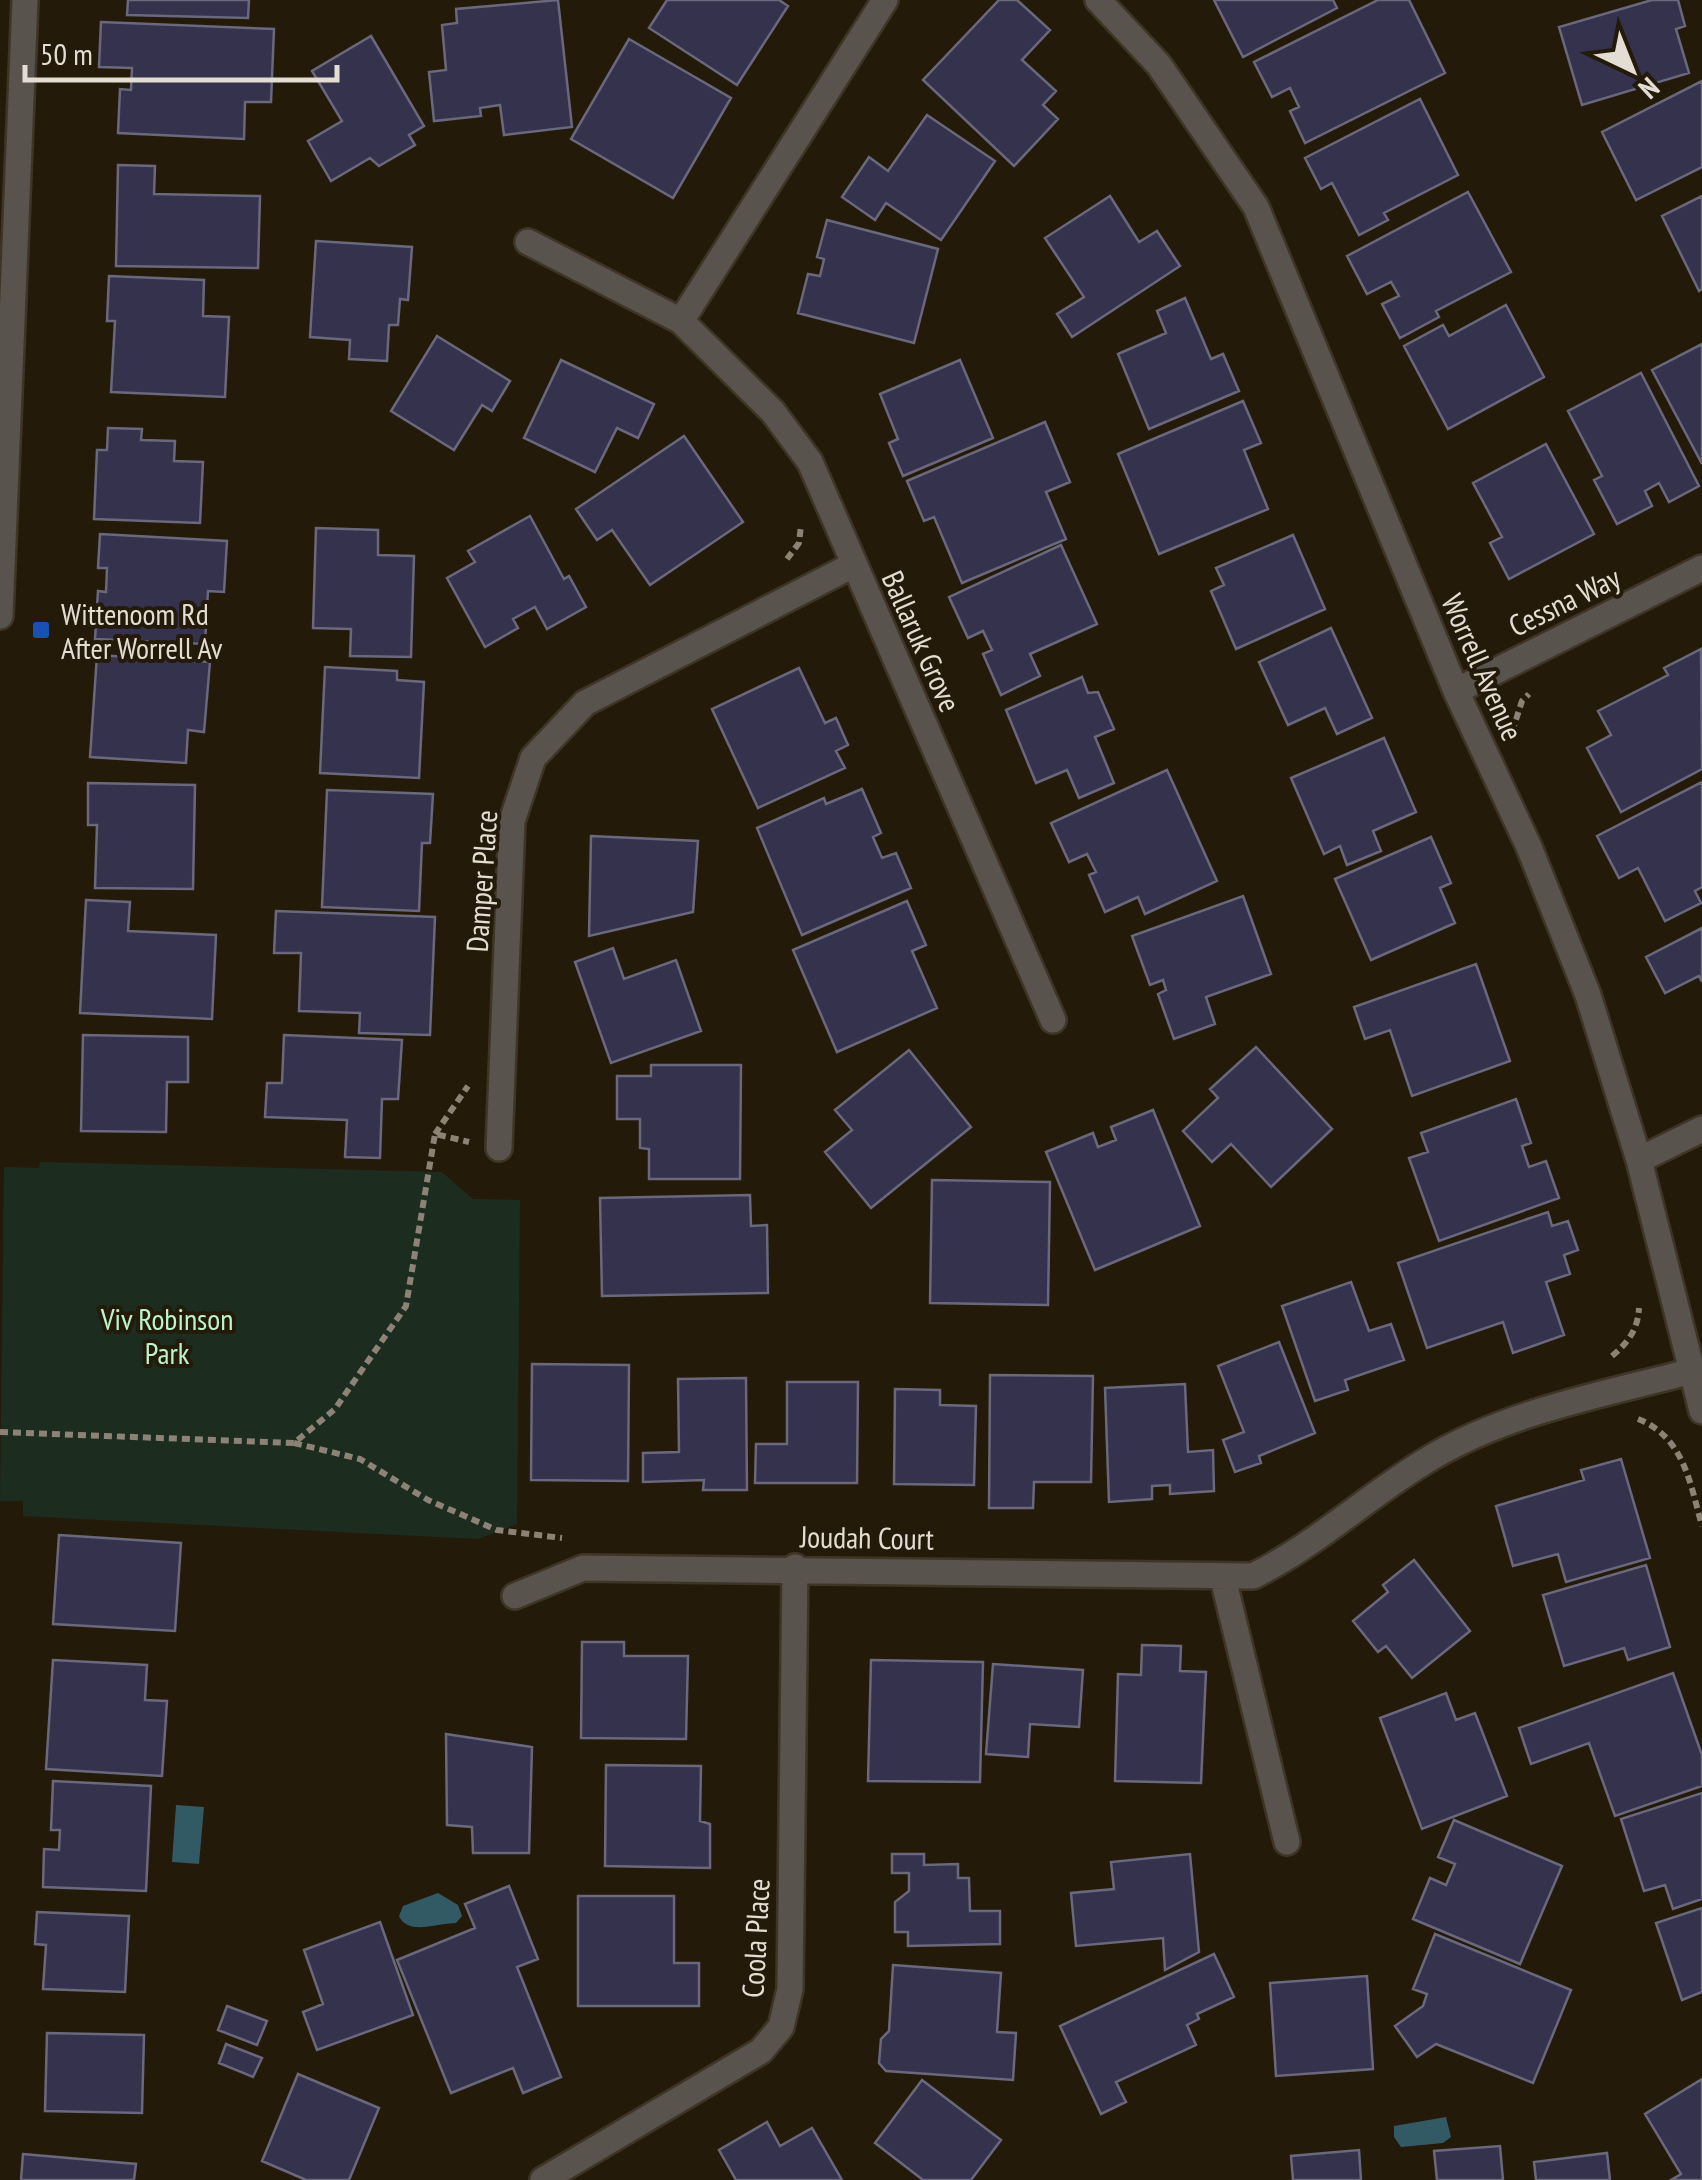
<svg xmlns="http://www.w3.org/2000/svg" width="1702" height="2180" font-family="'PT Sans Narrow',sans-serif">
<rect width="100%" height="100%" fill="#241a0a"/>
<path fill="#1c2d20" d="M40 1162 442 1172 473 1199 520 1200 517 1524 478 1539 23 1516V1501H0L4 1167 39 1168Z"/>
<path fill="#325a64" d="M176 1805 204 1807 199 1864 172 1862Z
M438 1893 458 1905 462 1916 456 1923C437 1923 408 1936 399 1916L403 1906Z
M1446 2117 1451 2137 1443 2143 1401 2147 1394 2137V2126Z"/>
<path fill="#35324d" stroke="#69687c" stroke-width="2.5" d="M128 0H249L248 18 127 15Z
M558 0 572 127 504 135 500 105 480 108 481 116 434 121 429 72 446 70 442 25 457 23 456 9Z
M667 0H779L788 6 737 85 649 28Z
M999 0H1017L1050 30 1022 60 1056 91 1043 105 1058 119 1014 166 923 80Z
M1214 0H1333L1337 8 1243 57Z
M1378 0H1409L1445 73 1305 143 1290 111 1299 107 1290 88 1272 97 1254 62Z
M1652 0H1678L1685 26 1676 29 1689 73 1582 105 1559 27Z
M101 22 274 29 271 102H245L244 139 118 133 120 89 131 90 132 68 99 67Z
M371 36 424 126 409 135 415 145 379 166 370 158 331 181 308 141 342 121 312 71Z
M629 39 731 98 673 198 571 139Z
M1702 81V167L1636 200 1602 132Z
M1420 99 1458 175 1384 213 1388 220 1359 235 1332 183 1321 189 1305 158Z
M927 115 995 161 941 240 886 203 875 220 842 197 869 157 888 171Z
M118 165 155 166 154 194 260 196 258 268 116 266Z
M1468 192 1511 272 1436 311 1439 317 1400 338 1382 304 1399 296 1391 282 1367 294 1347 256Z
M1110 196 1139 242 1157 231 1180 266 1072 337 1057 314 1084 297 1045 238Z
M1702 196V289L1699 291 1662 216Z
M827 220 938 249 914 343 798 313 808 274 820 276 824 259 817 257Z
M316 241 412 247 408 300 400 299 398 325H389L387 361 349 359 350 340 310 337Z
M109 276 204 280 203 316 229 317 225 397 111 392 115 321H107Z
M1185 298 1211 359 1223 354 1239 391 1149 429 1118 354 1166 333 1157 311Z
M1506 305 1544 377 1448 429 1404 346 1443 325 1449 336Z
M437 336 510 381 492 411 482 405 454 450 391 411Z
M1702 344V464L1652 370Z
M561 360 654 404 638 438 617 428 595 472 524 438Z
M960 360 993 438 903 476 889 443 898 439 880 394Z
M1641 373 1699 486 1669 502 1659 483 1645 491 1652 506 1617 524 1594 480 1602 476 1568 411Z
M1243 401 1261 443 1244 450 1268 509 1159 554 1118 454Z
M1045 422 1070 482 1046 492 1066 539 962 583 934 517 924 521 907 481Z
M108 428 142 429 141 440 175 441 174 461 203 462 200 523 94 519 97 450H107Z
M684 436 743 522 650 585 612 530 597 540 576 509Z
M1546 444 1594 534 1509 579 1490 543 1502 537 1473 483Z
M530 516 564 579 569 576 586 607 547 629 535 607 513 619 518 628 485 647 447 578 475 562 468 551Z
M316 528 378 530V555L414 556 411 657 350 656 351 629 313 628Z
M100 534 227 541 224 592 208 591 205 644 95 639 98 591 106 592 107 568H98Z
M1293 535 1325 609 1236 649 1211 591 1224 585 1216 568Z
M1061 545 1097 624 1030 654 1040 676 1001 695 983 654 992 650 983 631 968 638 949 597Z
M1331 628 1372 718 1337 734 1325 708 1288 725 1259 662Z
M1701 649 1702 769 1621 812 1587 748 1611 735 1598 711 1668 675 1664 668Z
M97 655 210 662 204 732 188 730 186 763 90 757Z
M325 667 397 671V680L424 682 419 778 320 773Z
M799 668 825 723 836 718 848 745 836 751 845 768 758 808 712 709Z
M1082 677 1088 693 1098 692 1114 729 1095 737 1114 783 1079 798 1067 770 1036 783 1006 710Z
M1384 738 1416 812 1373 831 1381 851 1347 865 1340 846 1324 854 1291 778Z
M1167 770 1217 881 1145 914 1138 897 1105 912 1089 875 1096 872 1087 854 1069 862 1051 823Z
M1702 782V887L1695 891 1701 903 1665 921 1638 868 1619 878 1597 836Z
M88 783 195 785 193 889 95 888 97 825H88Z
M862 789 881 833 873 837 882 858 896 853 911 888 802 935 757 828 824 798 826 804Z
M327 790 433 794 430 843H422L419 911 322 907Z
M591 836 698 841 693 912 589 936Z
M1431 837 1451 883 1440 888 1455 923 1371 960 1335 879Z
M1243 896 1271 974 1206 997 1215 1024 1174 1039 1158 994 1166 990 1163 980 1150 985 1132 936Z
M86 900 130 902 128 931 216 935 212 1019 80 1013Z
M907 901 926 945 912 951 937 1008 837 1052 793 950Z
M276 911 435 917 430 1035 359 1033 360 1013 299 1011 301 953H274Z
M1702 928V982L1699 976 1665 993 1646 957Z
M613 948 624 979 676 960 701 1031 611 1063 575 962Z
M1476 964 1510 1061 1412 1096 1390 1030 1365 1039 1354 1007Z
M83 1035 188 1037V1082H167L166 1132 81 1131Z
M284 1035 402 1040 398 1099H382L380 1158 345 1157 347 1120 265 1117 267 1083H282Z
M1256 1047 1332 1129 1271 1187 1231 1144 1212 1162 1183 1131 1218 1098 1210 1089Z
M909 1050 971 1127 871 1208 825 1152 852 1130 835 1110Z
M651 1065H741L740 1179H649V1149L640 1148V1119H617V1076H651Z
M1516 1099 1531 1143 1522 1146 1529 1167 1546 1161 1559 1198 1439 1241 1409 1158 1428 1152 1421 1133Z
M1153 1110 1200 1226 1095 1270 1046 1152 1093 1133 1098 1147 1116 1140 1111 1127Z
M932 1180 1050 1182 1048 1305 930 1303Z
M750 1195 751 1226 767 1225 768 1293 602 1296 600 1198Z
M1548 1212 1552 1226 1568 1221 1578 1250 1564 1255 1570 1274 1546 1282 1564 1335 1513 1353 1503 1322 1427 1348 1398 1263Z
M1351 1282 1369 1331 1391 1324 1404 1360 1345 1380 1348 1390 1315 1401 1282 1306Z
M1279 1342 1315 1433 1259 1456 1261 1463 1235 1472 1223 1440 1244 1432 1218 1366Z
M532 1364 629 1365 628 1481 531 1480Z
M990 1375 1093 1376 1091 1482H1034L1033 1508H989Z
M746 1378 747 1490H703L704 1480 643 1482V1453L679 1452 678 1379Z
M787 1382H858L857 1483H755L756 1444H787Z
M1185 1384 1188 1452 1213 1450 1214 1491 1170 1494V1485L1152 1486V1499L1109 1502 1105 1388Z
M895 1389 940 1390V1405L976 1406 974 1485 894 1484Z
M1621 1459 1650 1558 1566 1582 1558 1554 1513 1566 1496 1506 1584 1480 1581 1470Z
M59 1535 181 1543 175 1631 53 1624Z
M1414 1560 1470 1631 1412 1678 1386 1646 1378 1652 1353 1621 1388 1592 1383 1585Z
M1646 1565 1670 1647 1628 1660 1624 1648 1564 1666 1543 1595Z
M582 1642H624V1656H688L686 1739 581 1738Z
M1142 1645 1181 1646 1180 1671 1206 1672 1201 1783 1115 1781 1118 1674 1141 1675Z
M53 1660 147 1665 145 1700 167 1701 162 1776 46 1769Z
M871 1660 983 1662 980 1782 868 1781Z
M993 1664 1083 1670 1079 1727 1030 1724 1028 1757 986 1754Z
M1673 1673 1702 1755V1786L1615 1816 1589 1743 1531 1764 1519 1728Z
M1446 1693 1456 1720 1475 1713 1507 1796 1422 1829 1380 1718Z
M446 1734 532 1747 529 1853H473L472 1827 447 1825Z
M606 1765 701 1766 700 1821 710 1824V1868L605 1866Z
M53 1781 151 1786 146 1891 43 1887 44 1849 59 1850 60 1830H51Z
M1702 1793V1899L1673 1909 1665 1885 1644 1891 1621 1819Z
M1454 1820 1562 1866 1520 1964 1413 1919 1430 1878 1446 1885 1455 1864 1438 1857Z
M892 1854H924V1865L958 1864V1878H969L970 1911H1000V1944L908 1946V1932H895V1902L909 1891V1873H892Z
M1190 1854 1199 1952 1165 1970 1163 1938 1076 1946 1071 1893 1114 1889 1111 1862Z
M509 1886 538 1959 517 1967 561 2077 523 2093 513 2068 451 2093 397 1960 475 1928 465 1904Z
M578 1896H674V1963H699V2006H578Z
M1702 1908V1992L1682 2000 1656 1923Z
M37 1912 129 1916 125 1992 43 1989 46 1945 35 1944Z
M380 1922 413 2015 317 2050 303 2012 323 2004 304 1950Z
M1435 1934 1571 1990 1533 2083 1436 2044 1417 2057 1395 2026 1423 2006 1427 1994 1413 1989Z
M1214 1954 1234 1997 1197 2014 1199 2019 1187 2025 1196 2045 1116 2082 1126 2102 1101 2114 1060 2026Z
M893 1965 1001 1973 997 2032 1016 2033 1013 2080 886 2071 879 2063 881 2039 889 2031Z
M1367 1976 1373 2069 1276 2076 1270 1983Z
M227 2006 267 2021 257 2045 218 2030Z
M47 2033 144 2035 142 2113 45 2111Z
M226 2044 262 2058 253 2077 219 2063Z
M298 2074 379 2108 349 2180H306L262 2161Z
M1702 2079V2180H1671L1681 2174 1645 2114Z
M922 2080 1001 2140 971 2180H923L875 2143Z
M767 2122 780 2146 812 2128 842 2180H736L719 2150Z
M1500 2146 1503 2180H1437L1434 2151Z
M1359 2150 1361 2180H1293L1291 2156Z
M1607 2153 1610 2180H1536L1534 2162Z
M23 2154 136 2164 134 2180H21Z"/>
<g fill="none" stroke-linecap="round" stroke-linejoin="round">
<g stroke="#3f3526" stroke-width="30">
<path id="minor" d="M1098 0 1159 65 1256 207 1456 691 1529 847 1588 995 1639 1160 1702 1411
M528 242 681 321 773 412 810 462 1053 1020
M681 321 885 0
M1456 691 1702 568
M499 1148 512 821 533 758 585 703 853 565
M1639 1160 1702 1129
M1223 1578 1287 1842
M515 1596 583 1568 1253 1576C1316 1545 1365 1498 1424 1462 1504 1412 1602 1395 1692 1371
M543 2180 761 2051 781 2027 790 1989 795 1567"/>
</g>
<g stroke="#3f3526" stroke-width="30">
<path id="tertiary" d="M0 616 25 0"/>
</g>
<path stroke="#8c8376" stroke-width="6" stroke-dasharray="8 5" stroke-linecap="butt" d="M787 559 799 543 801 525
M1512 732 1522 701 1529 694
M435 1134 468 1086
M1612 1356C1628 1343 1638 1329 1639 1308
M1638 1419C1684 1437 1690 1483 1702 1526
M0 1432 294 1443 335 1409 406 1306 435 1134 469 1142
M294 1443 360 1459 428 1500 497 1530 562 1538"/>
<use href="#minor" stroke="#58534c" stroke-width="25"/>
<use href="#tertiary" stroke="#58534c" stroke-width="25"/>
</g>
<rect fill="#1a4fb4" stroke="#241a0a" stroke-width="4" x="31" y="620" width="20" height="20" rx="5"/>
<g text-anchor="middle" dominant-baseline="central" stroke-width="8" stroke-linejoin="round" paint-order="stroke">
<g font-size="30" fill="#e4ddd3" stroke="#241a0a">
<text transform="translate(1564 601) rotate(-26)">Cessna Way</text>
<text transform="translate(922 641) rotate(66)">Ballaruk Grove</text>
<text transform="translate(1483 667) rotate(66)">Worrell Avenue</text>
<text transform="translate(481 881) rotate(-86)">Damper Place</text>
<text transform="translate(867 1537) rotate(1)">Joudah Court</text>
<text transform="translate(755 1938) rotate(-87)">Coola Place</text>
</g>
<g font-size="30" fill="#e4ddd3" stroke="#241a0a" text-anchor="start">
<text x="61" y="613">Wittenoom Rd<tspan x="61" dy="34">After Worrell Av</tspan></text>
</g>
<g font-size="30" fill="#bdf3ca" stroke="#241a0a">
<text x="167" y="1318">Viv Robinson<tspan x="167" dy="34">Park</tspan></text>
</g>
</g>
<g transform="translate(1632 70) rotate(137)" stroke="#241a0a" stroke-width="8" paint-order="stroke">
<path d="M0-8L18 38L0 25L-18 38Z" fill="#e4ddd3"/>
<text y="-15" font-size="28" font-weight="bold" text-anchor="middle" fill="#e4ddd3">N</text>
</g>
<path d="M25 65v15h312v-15" fill="none" stroke="#e4ddd3" stroke-width="5"/>
<text x="40" y="65" font-size="30" fill="#e4ddd3" stroke="#241a0a" stroke-width="8" paint-order="stroke">50 m</text>
</svg>
